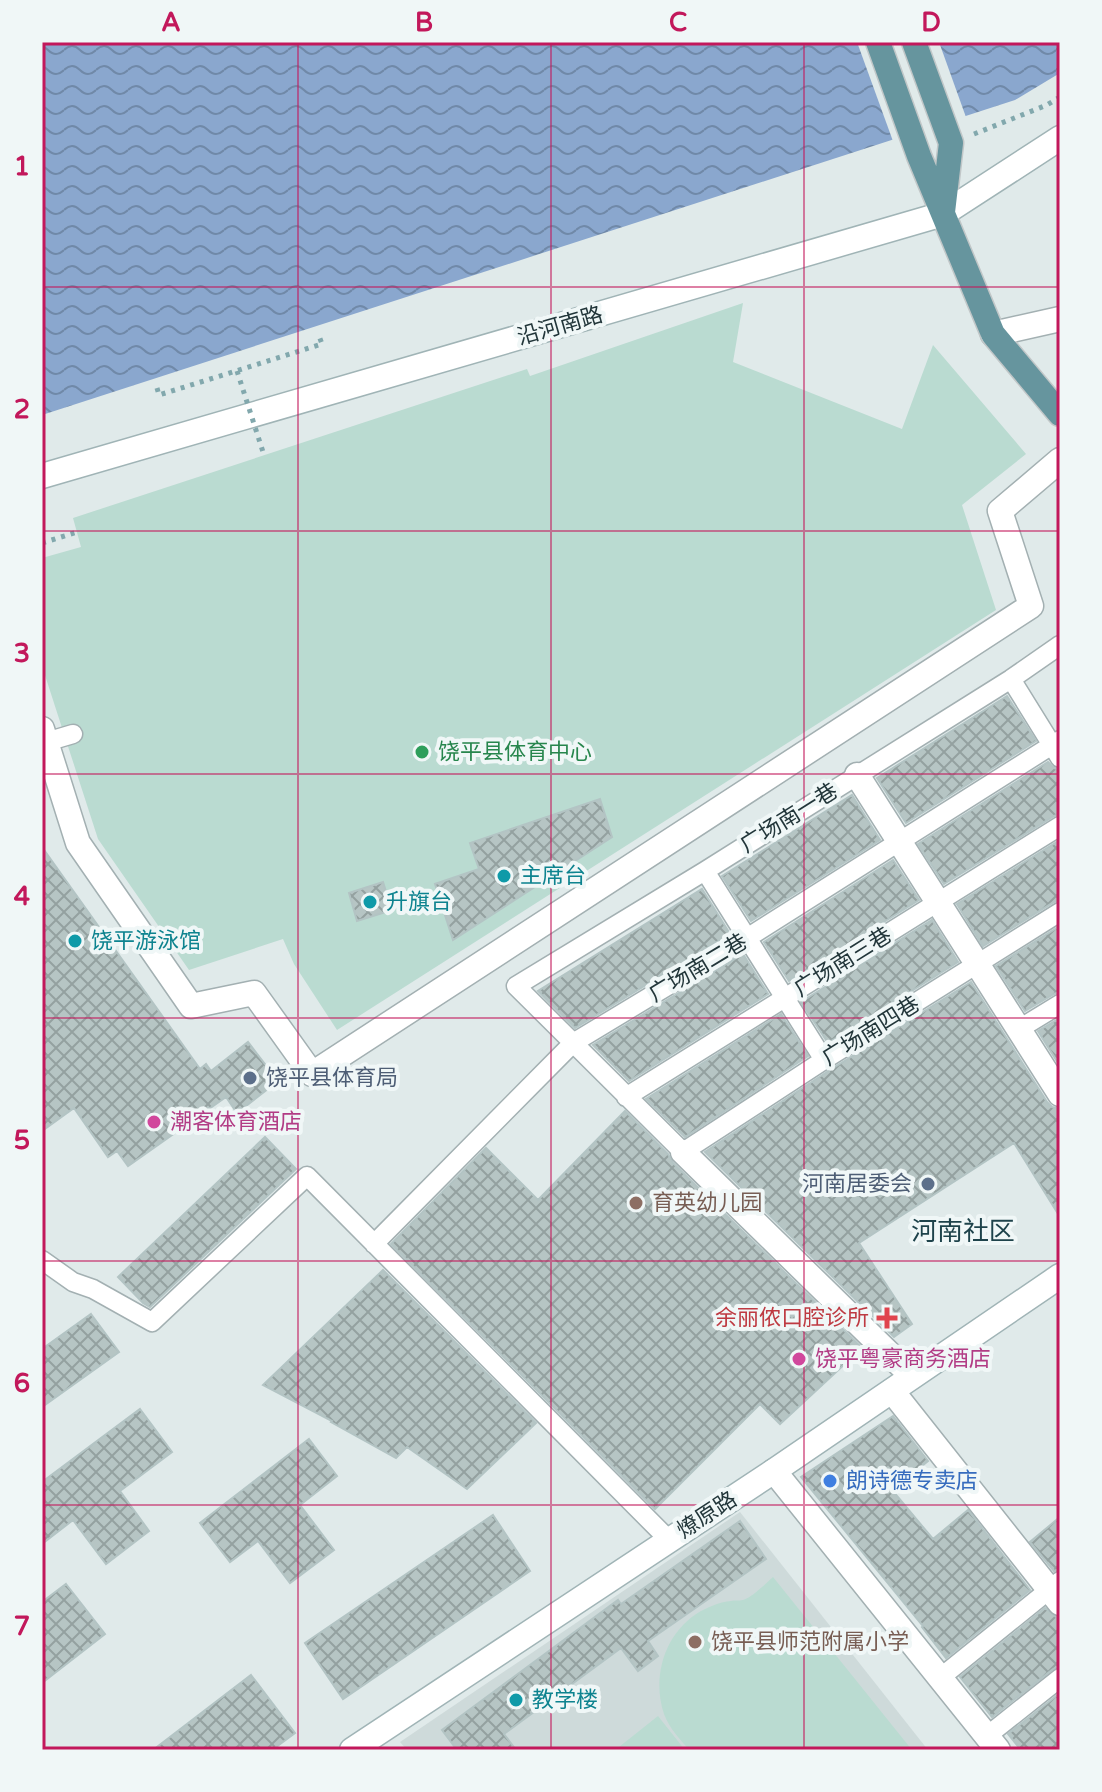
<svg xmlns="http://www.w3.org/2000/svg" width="1102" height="1792" font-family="'Varela Round','Noto Sans SC',sans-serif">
<defs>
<pattern id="water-waves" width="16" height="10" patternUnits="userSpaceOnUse" patternTransform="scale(2)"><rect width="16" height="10" fill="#8aa7ce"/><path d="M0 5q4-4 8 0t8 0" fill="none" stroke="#7089a8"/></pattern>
<pattern id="building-cross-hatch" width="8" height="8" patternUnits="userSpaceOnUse" patternTransform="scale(2)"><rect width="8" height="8" fill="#b6c5c4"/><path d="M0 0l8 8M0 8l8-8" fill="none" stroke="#94a1a0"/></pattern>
</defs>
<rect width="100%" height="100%" fill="#e0eaea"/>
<path fill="#cedada" d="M740 1512 928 1750H407L400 1742Z"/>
<path fill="#badbd1" d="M743 303 733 362 902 429 933 345 1026 454 962 505 996 610 337 1030 294 964 283 939 189 970 98 839 42 666V558L81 547 73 518 527 369 530 376Z
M773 1577 912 1750H689C680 1739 669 1728 664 1714 651 1675 666 1631 701 1611 711 1606 720 1602 731 1601 735 1600 739 1601 743 1600 753 1597 765 1584 773 1577Z
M658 1716 685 1750H616L619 1747Z"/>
<path fill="url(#water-waves)" d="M42 42H1060V73L1015 100 42 415Z"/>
<path fill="#e0eaea" d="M857 42H939L967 120 894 144Z"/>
<path fill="url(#building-cross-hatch)" stroke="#b3c4c4" stroke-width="2" d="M1007 696 1036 741 906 823 877 778Z
M1048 762 1054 768 1060 770V814L1054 816 944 884 918 844Z
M852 795 880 840 751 921 722 876Z
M600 799 612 837 453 940 435 884 479 869 470 843Z
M1060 840V900L1054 902 983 946 957 904Z
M42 847 200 1069 206 1064 211 1071 248 1042 278 1081 237 1113 226 1097 128 1166 117 1151 108 1157 74 1108 42 1131Z
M893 860 919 900 789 981 764 942Z
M383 882 392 910 357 921 349 893Z
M702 889 730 934 575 1028 538 991Z
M932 920 958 962 828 1043 801 1002Z
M1060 926V992L1054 994 1025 1011 996 966Z
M743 954 768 994 629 1081 593 1045Z
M971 982 1047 1102 1052 1107 1060 1109V1217L1014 1143 859 1243 912 1324 894 1337 705 1152 830 1070Z
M781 1014 808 1056 685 1137 646 1099Z
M1060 1018V1066L1038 1031Z
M625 1111 668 1154 673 1163 862 1348 780 1424 760 1404 655 1509 391 1244 486 1148 538 1200Z
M265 1137 296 1169 150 1307 143 1303 118 1277Z
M383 1270 536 1423 467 1489 407 1447 396 1458 331 1422 332 1421 263 1385Z
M91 1314 119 1352 42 1407V1349Z
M140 1409 172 1452 120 1491 149 1531 106 1564 73 1520 42 1544V1482Z
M893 1416 928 1461 892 1490 933 1539 968 1510 1030 1590 946 1658 922 1627 923 1626 801 1477Z
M309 1439 337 1476 300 1505 334 1550 290 1583 258 1541 230 1562 200 1523Z
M493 1515 530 1571 343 1699 305 1643Z
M1060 1517V1569L1054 1571 1030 1542Z
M740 1521 766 1559 648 1641 658 1656 638 1671 621 1648 504 1734 516 1750H457L442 1730 618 1600 621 1604Z
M66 1584 105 1634 42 1683V1602Z
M1045 1608 1060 1620V1666L1053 1669 992 1717 960 1677Z
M251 1675 295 1733 272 1750H153Z
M1060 1693V1750H1021L1008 1734Z"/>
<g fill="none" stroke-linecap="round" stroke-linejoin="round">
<g stroke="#a3b0b2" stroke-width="21">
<path id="service" d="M1060 645 1011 679 705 871 516 986 683 1152 824 1060 1060 912
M1011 679 1060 758
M46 742 73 734
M705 871 824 1060
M1019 1029 1060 1004
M626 1097 1060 826
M374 1244 573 1043 747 938 1060 740
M42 1260 73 1282 93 1289 152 1322 307 1176 669 1540
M940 1678 1060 1581
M987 1736 1060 1678"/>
</g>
<g stroke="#a3b0b2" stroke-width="27">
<path id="minor" d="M993 334 1060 319
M42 729 78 843 191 1006 254 993 312 1074 1031 606 1000 511 1060 460
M857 775 1060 1094
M683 1152 912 1376
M892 1391 1060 1603"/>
</g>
<g stroke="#a3b0b2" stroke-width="27">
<path id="tertiary" d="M774 1471 998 1750"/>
</g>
<g stroke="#a0b4b6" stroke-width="27">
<path id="secondary" d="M42 476 943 214 1060 138
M352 1750 774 1471 1060 1276"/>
</g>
<g stroke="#c1c7c8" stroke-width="27">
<path id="primary" d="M878 42 919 156 993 334 1060 414
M914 42 951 143 943 212"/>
</g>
<path stroke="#82a8ad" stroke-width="5" stroke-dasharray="4 6" stroke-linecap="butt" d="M974 134 1047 105 1060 97
M157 388 159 395 322 344 319 336
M42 543 77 532"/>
<use href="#service" stroke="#fff" stroke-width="18"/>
<use href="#minor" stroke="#fff" stroke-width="24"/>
<use href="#tertiary" stroke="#fff" stroke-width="24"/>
<use href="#secondary" stroke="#fff" stroke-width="24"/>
<use href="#primary" stroke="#66959e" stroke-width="24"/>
<path stroke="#82a8ad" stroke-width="5" stroke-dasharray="4 6" stroke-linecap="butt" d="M237 371 264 455"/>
</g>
<path fill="none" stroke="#c2185b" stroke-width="2" stroke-opacity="0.55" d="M298 42V1750M551 42V1750M804 42V1750M42 287H1060M42 531H1060M42 774H1060M42 1018H1060M42 1261H1060M42 1505H1060"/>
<circle fill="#2e9e5b" stroke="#f0f7f7" stroke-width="3" cx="422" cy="752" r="8"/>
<g fill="#0f9aa8" stroke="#f0f7f7" stroke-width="3">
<circle cx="504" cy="876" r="8"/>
<circle cx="370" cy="902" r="8"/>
<circle cx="75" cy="941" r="8"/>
<circle cx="516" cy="1700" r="8"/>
</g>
<g fill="#5c6f8a" stroke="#f0f7f7" stroke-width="3">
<circle cx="250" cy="1078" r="8"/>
<circle cx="928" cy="1184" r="8"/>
</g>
<g fill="#d1479c" stroke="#f0f7f7" stroke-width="3">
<circle cx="154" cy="1122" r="8"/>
<circle cx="799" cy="1359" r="8"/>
</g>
<g fill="#8d6e63" stroke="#f0f7f7" stroke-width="3">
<circle cx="636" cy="1203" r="8"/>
<circle cx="695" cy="1642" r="8"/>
</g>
<path fill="#e0444e" stroke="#f0f7f7" stroke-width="3" d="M883 1306h8v8h8v8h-8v8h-8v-8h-8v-8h8z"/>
<circle fill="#3f7fe0" stroke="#f0f7f7" stroke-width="3" cx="830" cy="1481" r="8"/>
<g text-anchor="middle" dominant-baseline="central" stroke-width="8" stroke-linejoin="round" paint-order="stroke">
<g font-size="22" fill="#22363a" stroke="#f0f7f7">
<text transform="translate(560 326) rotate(-16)">沿河南路</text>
<text transform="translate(789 818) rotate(-32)">广场南一巷</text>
<text transform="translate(843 962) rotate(-32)">广场南三巷</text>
<text transform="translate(698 968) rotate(-31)">广场南二巷</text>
<text transform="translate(871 1031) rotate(-32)">广场南四巷</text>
<text transform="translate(707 1515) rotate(-33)">燎原路</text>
</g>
<g font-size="22" fill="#27864d" stroke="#f0f7f7" text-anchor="start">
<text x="438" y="752">饶平县体育中心</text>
</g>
<g font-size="22" fill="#0d838f" stroke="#f0f7f7" text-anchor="start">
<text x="520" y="876">主席台</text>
<text x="386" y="902">升旗台</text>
<text x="91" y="941">饶平游泳馆</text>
<text x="532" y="1700">教学楼</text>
</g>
<g font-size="22" fill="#4e5e75" stroke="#f0f7f7" text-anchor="start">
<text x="266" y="1078">饶平县体育局</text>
<text x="912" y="1184" text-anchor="end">河南居委会</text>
</g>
<g font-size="22" fill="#b23c85" stroke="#f0f7f7" text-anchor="start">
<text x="170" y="1122">潮客体育酒店</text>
<text x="815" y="1359">饶平粤豪商务酒店</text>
</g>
<g font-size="22" fill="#785e54" stroke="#f0f7f7" text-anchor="start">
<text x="652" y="1203">育英幼儿园</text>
<text x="711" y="1642">饶平县师范附属小学</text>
</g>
<g font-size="22" fill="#be3a42" stroke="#f0f7f7" text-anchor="end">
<text x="869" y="1318">余丽侬口腔诊所</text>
</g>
<g font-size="22" fill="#366cbe" stroke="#f0f7f7" text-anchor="start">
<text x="846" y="1481">朗诗德专卖店</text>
</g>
<g font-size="26" fill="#1e434b" stroke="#f0f7f7">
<text x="963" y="1231">河南社区</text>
</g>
</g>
<rect width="1102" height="1792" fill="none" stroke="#f0f7f7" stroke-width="88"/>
<rect x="44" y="44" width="1014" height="1704" fill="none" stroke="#c2185b" stroke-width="3"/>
<g font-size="26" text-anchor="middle" font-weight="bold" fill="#c2185b">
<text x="171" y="31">A</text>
<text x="424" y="31">B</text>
<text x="678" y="31">C</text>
<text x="931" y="31">D</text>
<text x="22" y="175">1</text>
<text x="22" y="418">2</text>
<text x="22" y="662">3</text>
<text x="22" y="905">4</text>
<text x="22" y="1149">5</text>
<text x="22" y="1392">6</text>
<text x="22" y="1635">7</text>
</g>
</svg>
